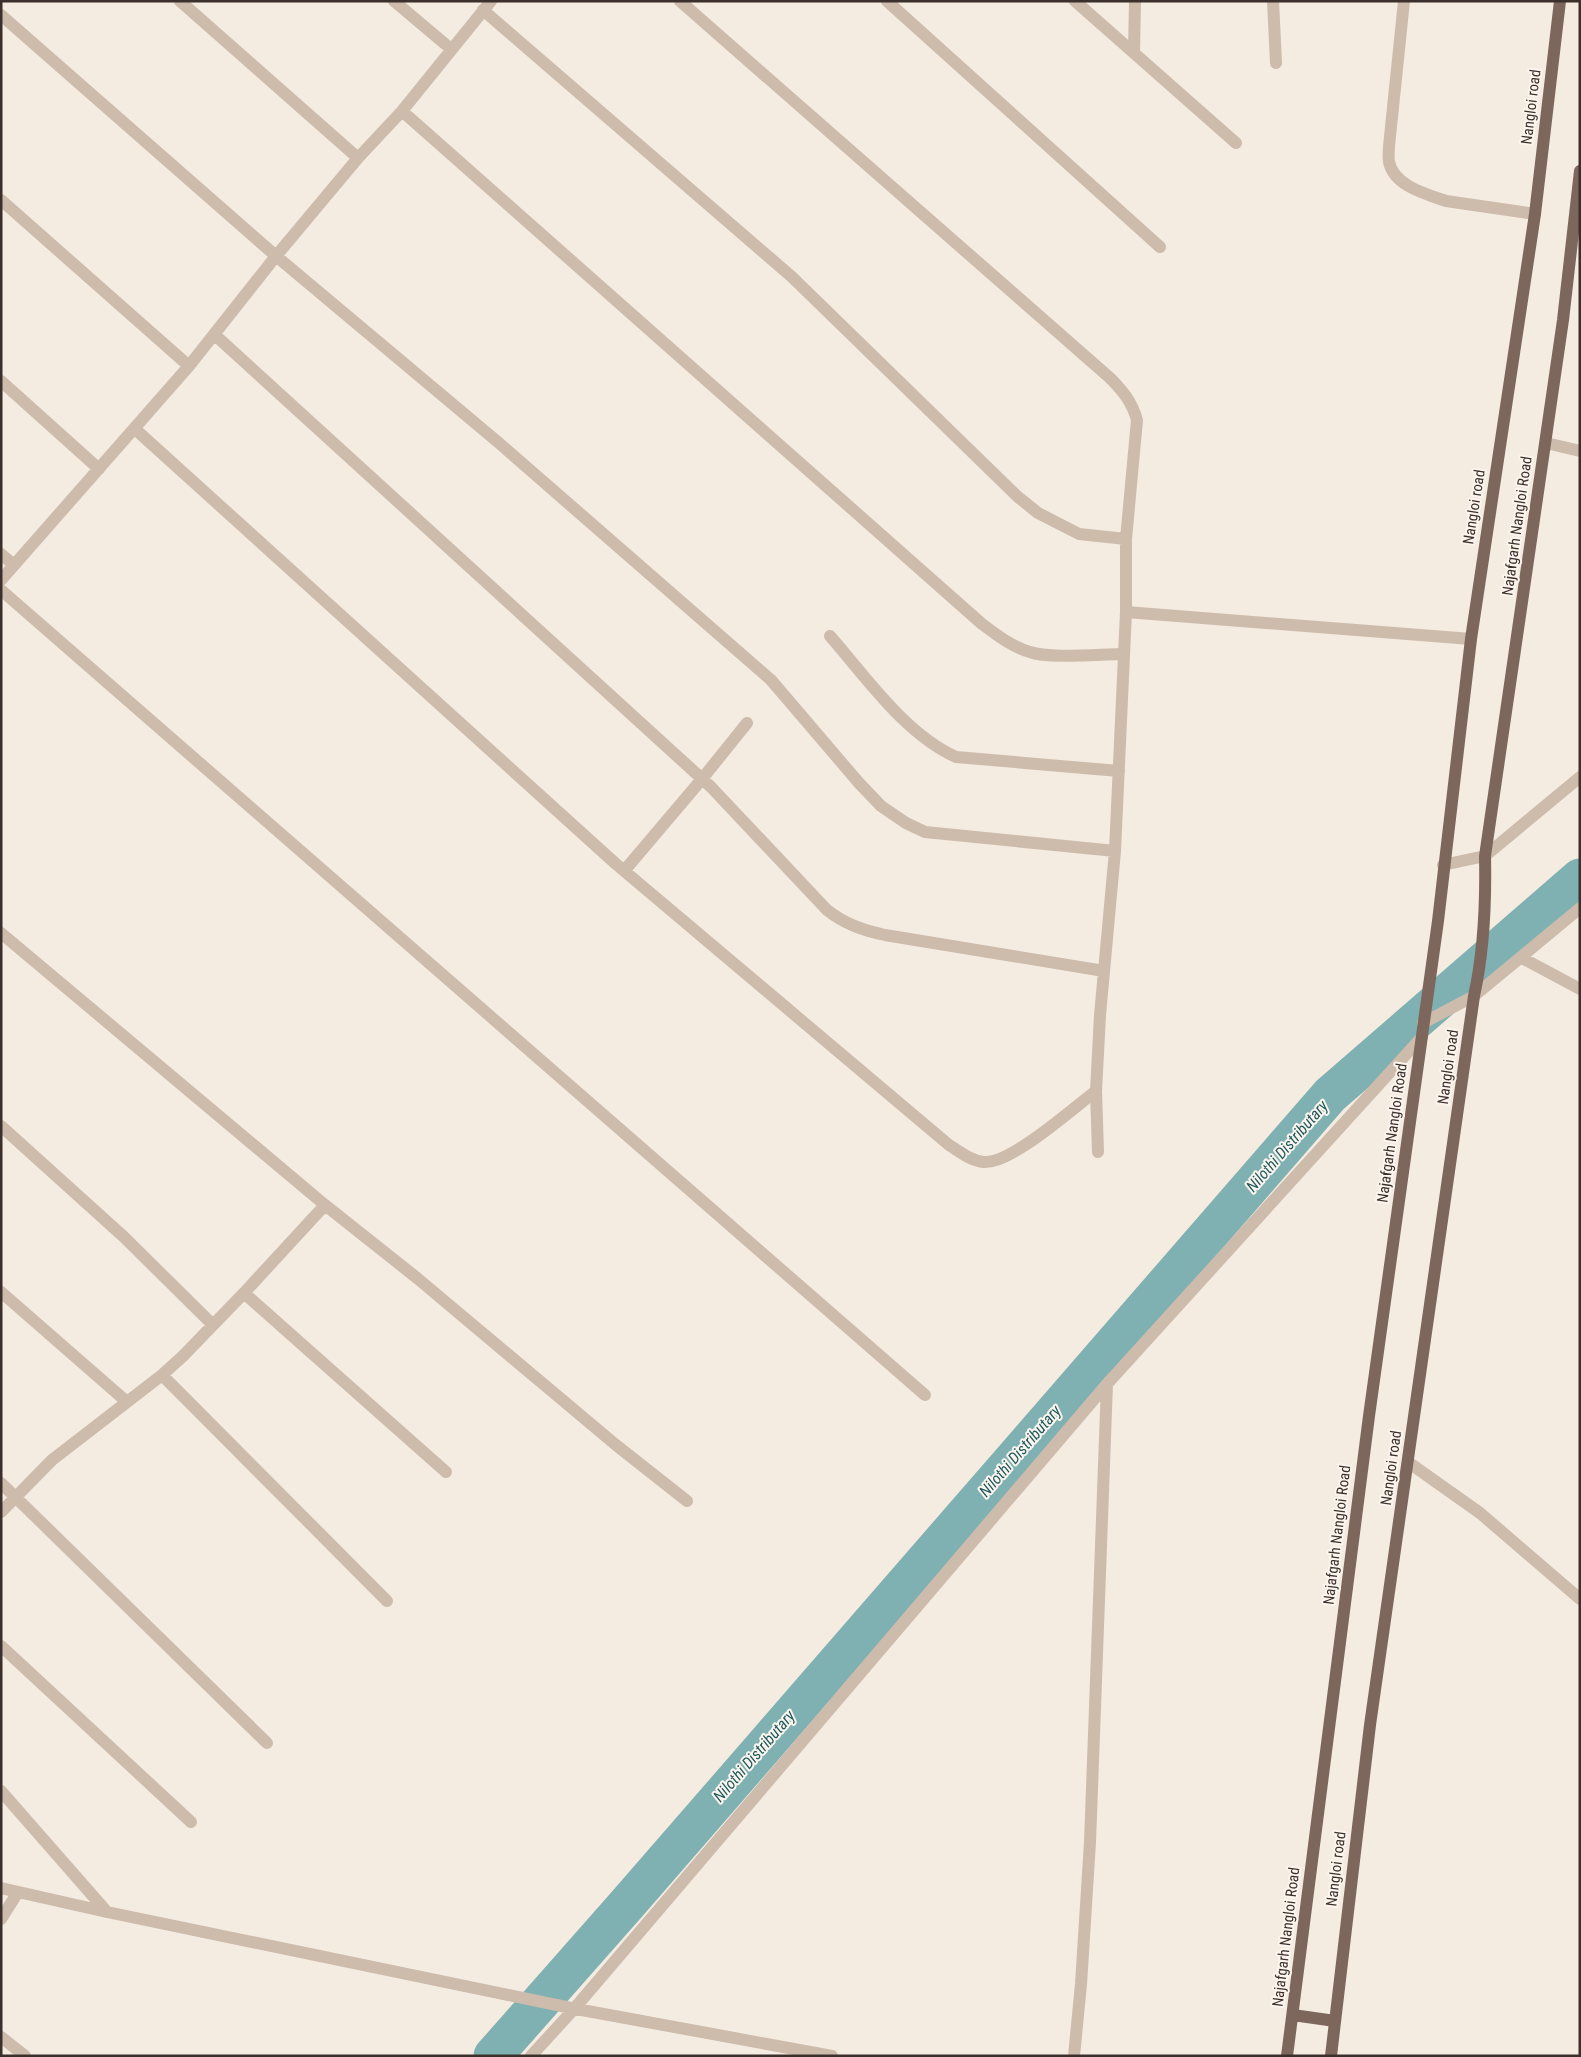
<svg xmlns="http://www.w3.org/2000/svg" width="1581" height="2057" font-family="'Roboto Condensed',sans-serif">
<rect width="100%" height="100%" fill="#f4ebe1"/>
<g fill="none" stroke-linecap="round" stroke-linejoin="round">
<path stroke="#7fb0b2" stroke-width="39" d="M493 2056 628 1903 1330 1095 1580 878"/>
<path stroke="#cdbbac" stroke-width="12" d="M180 1 358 158
M394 1 451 49
M680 1 1110 378C1123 391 1132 402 1137 420L1126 539V612L1115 851 1100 1015 1096 1091 1098 1152
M887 1 1160 247
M1075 1 1236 143
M1273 1 1276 63
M1404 1 1389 146C1389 151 1388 157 1389 162 1394 186 1426 194 1446 201L1535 214
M483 10 792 277 1018 497 1038 513 1079 534 1126 539
M1 15 276 256 499 443 771 680 859 783 881 806 906 823 925 832 1115 851
M1134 53 1135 1
M402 111 982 624C997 635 1012 647 1030 652 1049 659 1101 654 1124 654
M1 200 189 366
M215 335 711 787 827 910C845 924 862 930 885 935L1104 971
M1 381 99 469
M135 429 616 864 949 1145C960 1152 971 1161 984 1162 1011 1164 1072 1109 1096 1091
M1546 443 1580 451
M1 554 14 565
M1 580 189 366 276 256 358 158 402 111 491 1
M1 590 925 1395
M1126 612 1471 639
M830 636C866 677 905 734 956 757L1119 771
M1443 865 1485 856 1580 777
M624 871 702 779 747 723
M1 933 325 1205 417 1278 616 1445 687 1501
M1522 958 1580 989
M1423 1023 1474 996 1580 908
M1 1126 124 1237 213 1325
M1 1292 127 1402
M244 1293 446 1472
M162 1375 387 1601
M1408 1462 1480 1513 1580 1599
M1 1483 267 1743
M1 1512 52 1460 162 1375 183 1356 244 1293 325 1205
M1 1646 191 1822
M1 1791 107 1912
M1 1888 107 1912 571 2008 832 2056
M1 1919 18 1892
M1 2037 25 2056
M531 2056 574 2009 1107 1384 1422 1037
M1074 2056 1081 1984 1090 1842 1107 1384"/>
<path stroke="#7d675c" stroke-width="12" d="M1293 2015 1335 2021
M1287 2056 1369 1416 1438 921 1471 639 1535 214 1560 1
M1331 2056 1370 1725 1474 996C1484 951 1486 902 1485 856L1563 320 1580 171"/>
</g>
<g text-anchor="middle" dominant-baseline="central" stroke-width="4" stroke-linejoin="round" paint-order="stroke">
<g font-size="15" fill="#3b302b" stroke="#fbf5ee">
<text transform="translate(1531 107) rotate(-83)">Nangloi road</text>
<text transform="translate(1474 507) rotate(-81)">Nangloi road</text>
<text transform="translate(1517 526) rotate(-82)">Najafgarh Nangloi Road</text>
<text transform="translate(1448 1067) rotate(-82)">Nangloi road</text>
<text transform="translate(1392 1133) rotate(-82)">Najafgarh Nangloi Road</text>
<text transform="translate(1391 1468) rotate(-82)">Nangloi road</text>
<text transform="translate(1337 1535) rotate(-83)">Najafgarh Nangloi Road</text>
<text transform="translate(1336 1869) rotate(-83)">Nangloi road</text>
<text transform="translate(1286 1937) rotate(-83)">Najafgarh Nangloi Road</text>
</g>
<g font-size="16" font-style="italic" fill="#1f5a5e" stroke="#fbf5ee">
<text transform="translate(1287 1146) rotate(-49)">Nilothi Distributary</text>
<text transform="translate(1020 1451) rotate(-49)">Nilothi Distributary</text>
<text transform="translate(754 1756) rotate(-49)">Nilothi Distributary</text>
</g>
</g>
<rect width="1581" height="2057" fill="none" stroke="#3b302b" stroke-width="5"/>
</svg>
